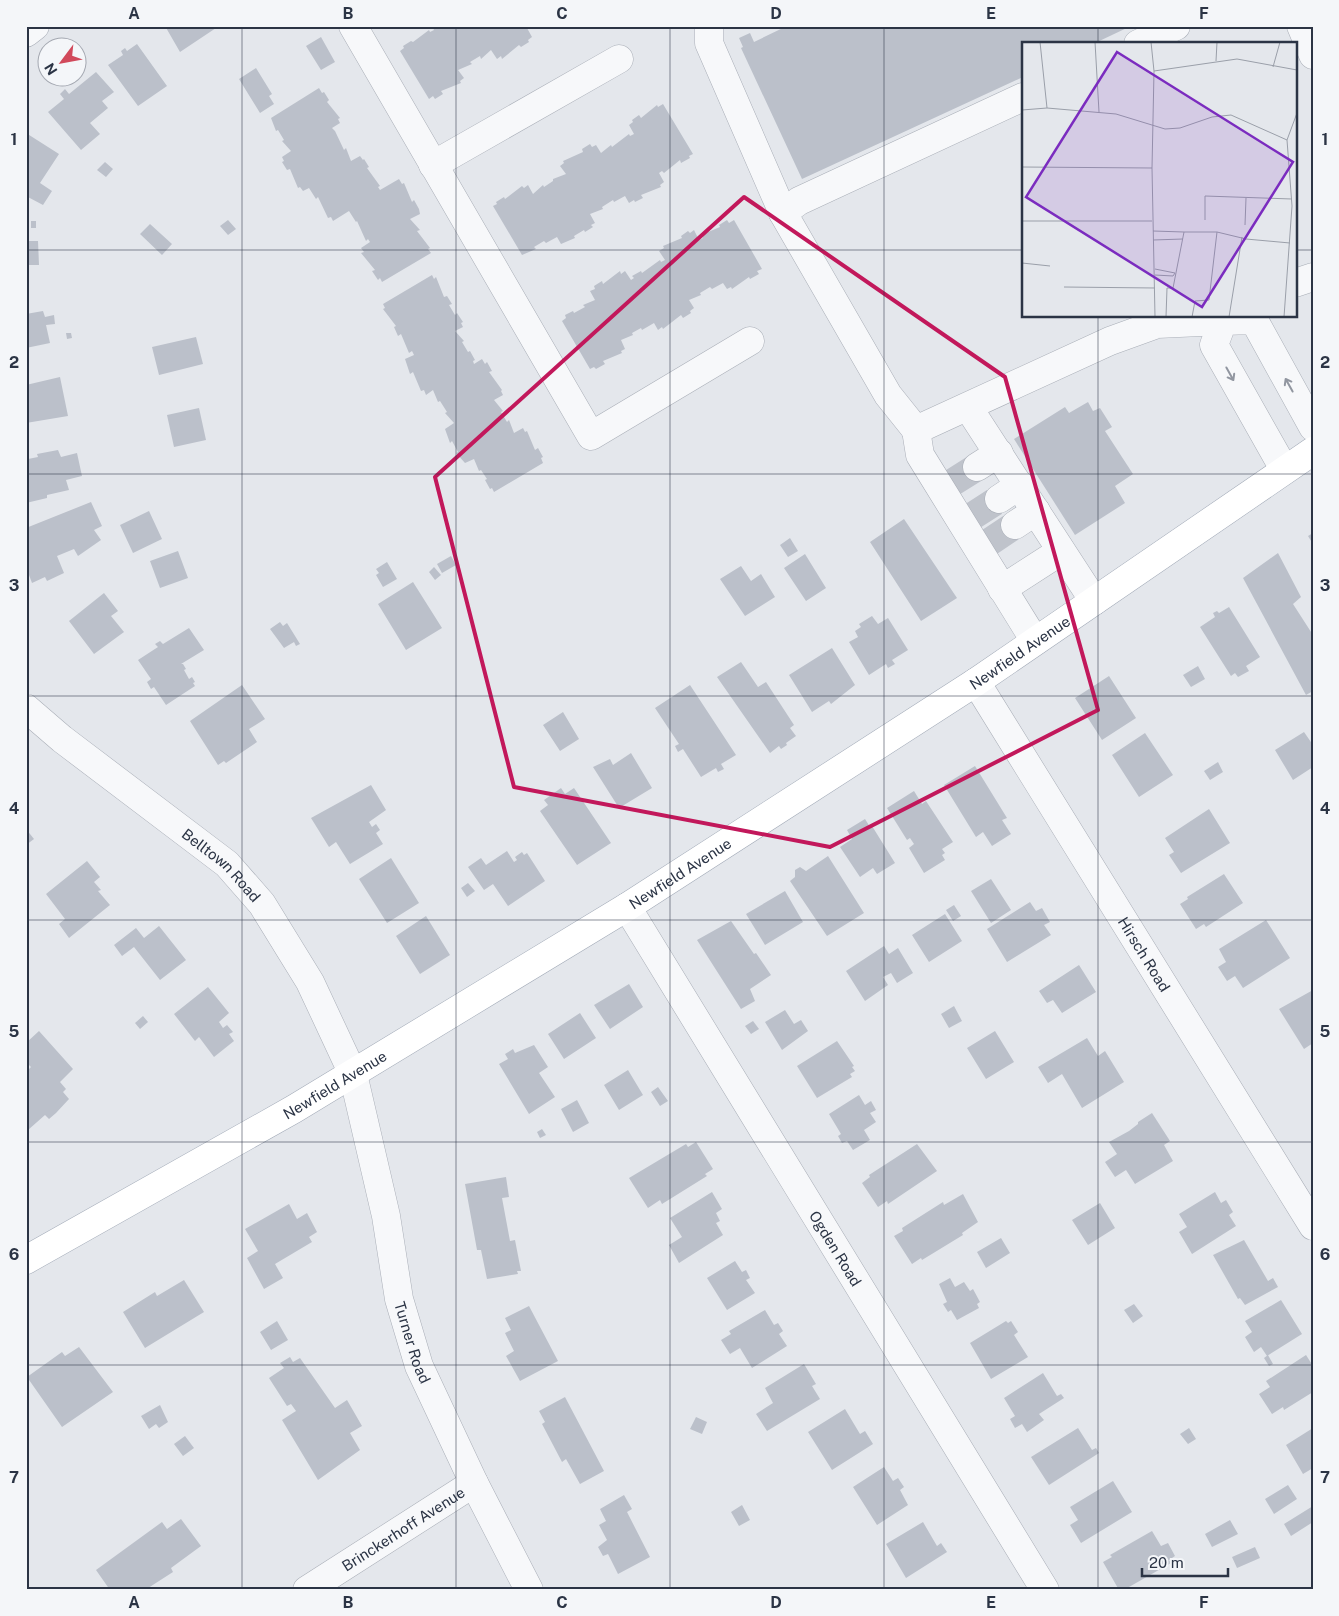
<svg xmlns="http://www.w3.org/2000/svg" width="1339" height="1616" font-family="'Public Sans',sans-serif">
<rect width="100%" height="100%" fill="#e4e7ec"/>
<path fill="#bbc0ca" d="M165 26H219L180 52Z
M432 26H532L527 28 532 37 528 40 529 42 521 47 519 45 502 59 501 56 497 59 491 50 481 59 480 56 470 62 472 64 458 70 464 78 460 81 461 83 441 91 443 94 435 99 433 96 429 99 400 51 404 48 403 46 411 41 413 42 429 30 430 32 434 30Z
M787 26H1131L1093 44H1023V77L802 179 741 48 743 47 739 38 750 33 754 42Z
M321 37 335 62 321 70 306 46Z
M137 44 167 86 138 106 108 65 123 55 121 51 125 48 127 51Z
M256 68 272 94 269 96 274 104 260 113 239 79Z
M96 72 114 92 102 101 108 108 90 123 100 134 81 150 48 112 64 99 60 94 65 89 69 94Z
M319 88 322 93 324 92 329 100 327 102 340 118 338 119 340 123 332 128 335 131 344 150 346 148 351 161 360 156 363 160 364 159 369 167 367 168 380 186 378 187 380 190 399 179 402 184 404 183 412 202 414 200 419 209 420 214 410 219 420 230 417 231 430 248 428 249 431 253 382 282 380 278 378 280 372 271 375 270 361 253 364 252 361 248 370 242 368 239 366 241 357 221 356 222 349 211 333 221 331 217 328 218 318 197 316 199 309 188 303 191 300 187 298 188 290 169 287 170 282 162 284 161 282 157 291 151 282 141 284 140 278 130 276 131 271 118Z
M663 104 693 154 689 156 690 158 681 163 680 160 664 173 662 171 659 173 664 182 660 185 661 187 641 195 643 198 635 202 634 200 629 203 625 196 614 202 613 200 602 207 603 209 590 214 595 223 591 225 593 227 585 232 584 230 574 236 575 238 561 244 557 237 546 243 544 241 534 247 536 249 522 255 493 206 497 204 496 202 504 197 505 199 522 186 524 188 528 185 533 194 543 185 544 187 553 181V179L566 174 560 166 564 163 563 161 583 152 582 149 590 144 592 147 596 145 601 153 611 145 612 147 629 134 630 136 634 134 629 125 633 122 632 120 639 115 641 118 657 105 658 107Z
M26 133 59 154 40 183 52 191 43 205 26 196Z
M105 162 113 169 106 177 97 170Z
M228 220 236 229 228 235 220 226Z
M727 220 729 223 734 220 762 269 757 271 759 274 750 279 749 277 732 289 731 287 727 289 723 283 712 289 710 287 700 293 701 295 689 300 694 308 690 311 691 313 683 318 681 315 663 329 662 327 658 330 654 323 642 330 641 328 632 333 633 335 621 340 625 349 621 351 622 353 603 361 605 364 596 369 594 367 590 369 562 321 566 318 565 315 573 311 574 313 585 307 583 305 595 300 590 291 595 289 594 286 602 281 603 284 620 271 621 274 625 271 631 280 634 278 632 276 641 271 642 273 660 260 661 262 665 260 659 251 664 248 663 246 682 238 681 236 688 231 690 233 694 230 699 240 703 238 701 235 720 227 719 225Z
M31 221H36V228H31Z
M150 224 172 244 162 255 140 234Z
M26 241H38L39 265H26Z
M432 275 434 279 436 277 444 297 447 296 452 304 449 305 455 315 457 313 463 322 461 323 463 327 455 331 464 341 462 342 468 352 470 351 475 360 473 361 474 364 482 359 485 364 487 362 492 371 489 372 502 390 501 391 503 395 494 400 503 411 501 412 507 422 509 420 514 433 523 428 525 432 527 431 535 450 538 448 543 457 541 458 543 463 494 492 492 488 490 489 485 480 487 479 481 470 479 471 474 459 465 463 456 453 458 452 452 441 450 443 445 429 454 423 445 413 447 412 440 401 438 402 433 390 426 395 424 390 421 391 413 372 410 374 405 359 414 355 412 351 409 353 401 334 398 336 394 327 396 326 383 309 385 308 383 304Z
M43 311 45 317 54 315 55 324 46 325 50 343 26 348V314Z
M66 333H71L72 338 67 339Z
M196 337 203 364 159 375 152 347Z
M60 377 68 416 26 423V385Z
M1088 402 1093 411 1100 408 1112 427 1105 431 1133 474 1115 486 1125 503 1075 535 1014 439 1065 407 1069 413Z
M199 408 206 440 174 447 167 415Z
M58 450 61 457 77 453 82 476 66 480 69 490 47 495V498L26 503V453L28 459 38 457 37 454Z
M91 502 102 526 94 530 101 540 78 556 74 549 57 556 64 573 47 581 45 577 32 583 29 575 26 577V528Z
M149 511 162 539 133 553 120 525Z
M904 519 957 598 921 621 870 542Z
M1313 533V544L1308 536Z
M790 538 798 551 788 557 780 545Z
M178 551 188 578 160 588 150 561Z
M1278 553 1301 597 1293 604 1313 635V691L1306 695 1243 578Z
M805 554 826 588 806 601 784 568Z
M451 556 456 565 442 573 437 564Z
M387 562 397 579 383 587 376 575 379 573 376 569Z
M741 566 751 581 761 574 775 597 745 616 720 579Z
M434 567 441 575 435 580 429 572Z
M413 582 442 628 406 650 378 604Z
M104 593 118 611 111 616 124 632 94 654 69 621Z
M1229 607 1260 657 1246 666 1249 671 1238 677 1235 673 1231 676 1200 627 1215 617 1213 613 1217 611 1219 613Z
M872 616 878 624 888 618 908 650 892 660 895 664 888 668 886 664 869 675 849 642 858 637 855 631 861 627 859 624Z
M280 622 283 626 287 623 300 644 296 646 294 642 284 648 270 629Z
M189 628 204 650 181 664H183L186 669 184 670 189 679 192 677 195 682 193 683 195 686 166 705 154 687 151 689 147 682 151 679 138 660 158 647 155 644 160 641 163 644Z
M832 648 855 685 831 704 829 701 812 712 789 675Z
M741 662 758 687 766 682 794 725 790 728 796 736 786 743 787 745 781 749 779 746 770 753 717 677Z
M1198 666 1205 679 1191 687 1183 675Z
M1109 676 1136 718 1102 740 1075 698Z
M242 685 265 719 249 729 257 742 226 763 224 761 218 765 190 721Z
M690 685 736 755 721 764 724 769 718 772 716 768 701 777 683 749 678 752 675 746 679 744 655 708Z
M563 712 579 739 560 751 543 725Z
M1304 732 1313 745V767L1293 780 1275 750Z
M1145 733 1173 775 1139 797 1112 755Z
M631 753 652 788 619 808 593 767 610 759 613 765Z
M1218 762 1223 772 1210 780 1204 771Z
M975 766 1007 818 1002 820 1011 834 992 846 983 832 976 837 944 785Z
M371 785 386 810 369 822 372 827 376 824 380 830 376 833 383 844 350 864 336 842 329 847 311 818Z
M561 788 565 794 574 788 611 843 577 865 540 811 548 805 544 800Z
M914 791 922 804 926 801 953 842 942 849 945 853 942 855 945 860 924 873 909 848 914 844 910 838 907 840 887 808Z
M1209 809 1230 843 1181 873 1169 855 1174 852 1165 838Z
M865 819 870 827 872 826 895 863 877 874 873 868 860 877 840 847 852 839 847 830Z
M26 829 34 839 26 845Z
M507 851 514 862 517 860 515 857 522 852 524 855 527 853 545 881 508 906 493 884 484 890 468 867 481 858 486 865Z
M828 856 864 913 827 936 790 881 795 877V870L800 867 806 871Z
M391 858 419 903 387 923 359 879Z
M87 861 100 877 94 882 101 890 98 891 110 905 69 938 59 924 65 919 46 894Z
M1224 874 1243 903 1206 927 1204 924 1196 929 1180 904 1188 899 1187 897Z
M991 879 1011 910 991 923 971 891Z
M468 883 475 891 467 897 461 888Z
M785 891 803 922 765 945 746 914Z
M1030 902 1036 911 1042 908 1050 922 1044 925 1051 935 1007 962 987 929Z
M954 905 961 916 953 921 946 910Z
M945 914 962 941 929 962 912 935Z
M426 916 450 955 420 974 396 936Z
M1266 920 1290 958 1243 988 1235 976 1227 981 1218 967 1226 962 1219 949Z
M731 921 754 954 756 953 771 975 750 989 755 1001 741 1009 697 940Z
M159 926 186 960 160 980 134 947 122 956 114 945 136 928 144 938Z
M884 946 889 954 898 948 913 973 897 983 891 973 883 977 888 985 865 1001 846 971Z
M1079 965 1096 992 1062 1013 1053 1000 1047 1003 1039 991Z
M629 984 643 1007 610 1029 594 1005Z
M208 987 229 1013 219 1022 223 1028 227 1025 233 1032 229 1034 234 1041 214 1057 199 1037 195 1041 174 1014Z
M1313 990V1043L1304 1049 1279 1009Z
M954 1006 962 1021 949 1028 941 1014Z
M785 1010 794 1024 801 1020 808 1031 782 1050 765 1022Z
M580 1013 596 1038 564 1059 548 1034Z
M143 1016 148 1022 140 1029 135 1023Z
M753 1021 759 1029 751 1034 745 1026Z
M39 1031 73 1069 60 1082 66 1089 63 1092 69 1099 56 1113 49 1119 45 1115 28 1130 26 1072 31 1067 28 1064 26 1066V1043Z
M995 1031 1014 1062 986 1079 967 1048Z
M1087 1038 1098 1056 1105 1051 1124 1082 1082 1108 1062 1074 1048 1083 1038 1067Z
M837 1041 854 1066 852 1067 855 1071 850 1074 852 1077 817 1098 797 1066Z
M534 1045 548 1067 539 1073 555 1097 529 1114 499 1064 508 1059 505 1054 513 1049 515 1053Z
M628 1070 643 1095 619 1110 604 1085Z
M658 1087 668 1101 660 1106 651 1092Z
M859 1095 865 1105 871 1101 876 1110 870 1113 876 1122 864 1130 870 1140 853 1150 847 1141 842 1143 838 1136 841 1134 829 1114Z
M577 1100 589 1123 573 1132 561 1109Z
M1152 1113 1170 1141 1164 1145 1173 1161 1135 1184 1126 1170 1115 1177 1105 1162 1117 1154 1109 1142 1129 1131 1138 1124V1122Z
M542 1129 546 1135 540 1138 537 1132Z
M696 1142 713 1169 705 1174 707 1176 662 1204 660 1200 648 1208 629 1178 686 1144 688 1147Z
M917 1144 937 1171 888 1204 887 1201 878 1207 862 1183 870 1177 869 1175Z
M506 1177 509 1197 502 1198 510 1241 515 1240 521 1271H517L518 1274 487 1279 481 1250H477L465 1184Z
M712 1192 722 1209 716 1213 720 1221 716 1223 723 1235 679 1263 669 1245 682 1237 670 1218Z
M1215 1192 1221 1203 1226 1200 1233 1212 1229 1215 1236 1226 1192 1254 1179 1232 1187 1227 1179 1214Z
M963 1194 978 1222 962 1233 963 1235 922 1260 921 1258 912 1264 894 1236 903 1231 902 1228 943 1202 944 1205Z
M1100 1203 1115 1228 1088 1245 1072 1220Z
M289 1204 297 1219 307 1213 317 1232 309 1237 312 1242 275 1264 283 1278 264 1289 247 1258 258 1251 245 1229Z
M1001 1238 1010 1253 986 1268 977 1252Z
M1244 1240 1268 1281 1273 1278 1278 1287 1245 1305 1240 1298 1238 1299 1213 1255Z
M735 1261 742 1272 746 1270 750 1278 746 1280 755 1293 727 1310 707 1278Z
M950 1278 955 1287 964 1282 970 1291 973 1289 980 1302 977 1304 979 1308 957 1320 951 1310 948 1312 943 1304 947 1302 939 1284Z
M184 1280 204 1312 145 1348 123 1312 155 1292 157 1296Z
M1281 1300 1302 1334 1267 1356 1261 1347 1254 1352 1245 1337 1252 1332 1245 1321Z
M1134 1304 1143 1316 1133 1323 1124 1310Z
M529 1306 558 1361 520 1381 506 1356 514 1351 505 1333 511 1330 505 1318Z
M765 1310 774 1325 778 1323 783 1331 779 1334 787 1346 752 1368 740 1348 730 1354 721 1340 731 1334 729 1331Z
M277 1321 288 1340 271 1350 260 1332Z
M1006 1321 1008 1323 1011 1321 1018 1332 1014 1335 1028 1357 991 1379 970 1343Z
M79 1347 113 1392 62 1427 27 1377 62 1352 65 1356Z
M1268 1355 1273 1364 1269 1366 1264 1358Z
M1306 1355 1313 1366V1392L1284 1410 1283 1407 1272 1414 1259 1394 1270 1387 1266 1381Z
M290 1357 293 1362 300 1358 335 1408 347 1400 362 1426 350 1433 360 1450 318 1480 282 1420 296 1411 291 1404 287 1406 269 1378 284 1368 280 1363Z
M804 1364 816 1384 812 1386 820 1399 767 1431 756 1414 773 1403 765 1388Z
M1043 1373 1057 1396 1061 1394 1064 1398 1039 1414 1044 1420 1027 1432 1022 1424 1015 1428 1010 1419 1015 1416 1004 1398Z
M565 1397 604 1471 580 1484 566 1459 562 1462 542 1424 545 1422 539 1411Z
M160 1405 168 1422 159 1428 156 1424 149 1429 141 1416Z
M845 1409 860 1434 865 1431 873 1444 832 1470 808 1432Z
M696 1417 707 1422 702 1434 690 1429Z
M1078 1428 1092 1450 1096 1448 1099 1453 1049 1485 1031 1457Z
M1189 1428 1196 1439 1188 1444 1180 1434Z
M1313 1428V1468L1303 1474 1286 1445Z
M185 1436 194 1448 183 1456 174 1444Z
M884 1467 893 1481 898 1478 904 1487 900 1490 908 1505 877 1525 853 1487Z
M1113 1481 1132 1512 1081 1543 1070 1525 1078 1520 1070 1507Z
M1288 1485 1297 1499 1274 1514 1265 1499Z
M624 1495 632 1509 627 1512 650 1557 618 1574 608 1554 603 1556 598 1547 607 1540 599 1525 606 1521 600 1509Z
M742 1505 750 1520 739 1526 731 1512Z
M1313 1506V1522L1291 1536 1284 1524Z
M181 1519 201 1546 171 1568 173 1572 145 1590H110L96 1570 162 1522 167 1529Z
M1230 1520 1238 1534 1212 1547 1205 1534Z
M923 1522 937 1546 941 1543 947 1552 906 1578 886 1544Z
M1152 1531 1161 1546 1168 1543 1175 1556 1169 1560 1171 1563 1129 1587 1119 1590 1103 1562 1112 1557 1110 1555Z
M1255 1547 1260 1558 1237 1568 1232 1557Z"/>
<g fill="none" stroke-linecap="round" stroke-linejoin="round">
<path stroke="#bfc3cb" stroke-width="28" stroke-dasharray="28 14" stroke-linecap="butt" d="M950 484 977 467
M971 517 999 499
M988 543 1015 525"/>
<g stroke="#a9aeb7" stroke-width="29">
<g id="minor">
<path d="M353 26 591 436 750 341"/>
<path d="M709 26V43L783 213"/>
<path d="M1301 26 1313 55"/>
<path d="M26 33 35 26"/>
<path d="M1138 44 1176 26"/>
<path d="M1023 97 799 201 783 213 888 395 916 430 1110 341 1157 324 1223 321 1231 316"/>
<path d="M433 165 619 59"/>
<path d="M1295 283 1313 277"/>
<path d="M968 407 1094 601"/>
<path d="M916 430 920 455 1035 641"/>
<path d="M977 467 999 453"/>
<path d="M1284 469 1214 345 1223 321 1254 320 1313 427"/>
<path d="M999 499 1020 485"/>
<path d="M1015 525 1036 511"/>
<path d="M1002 589 1061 551"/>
<path id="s1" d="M976 682 1313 1226"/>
<path id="s2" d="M26 708 62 739 227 864 262 904 310 982 353 1074 386 1216 399 1299 419 1366 474 1483 529 1590"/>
<path id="s3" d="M627 907 1045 1590"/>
<path id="s4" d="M307 1590 474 1483"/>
</g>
</g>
<g stroke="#a3abb8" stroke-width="29">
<g id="major">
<path id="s5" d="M26 1260 294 1109 627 907 976 682 1313 451"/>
</g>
</g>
<use href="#minor" stroke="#f7f8fa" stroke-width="28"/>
<use href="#major" stroke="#fff" stroke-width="28"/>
</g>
<defs><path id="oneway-shaft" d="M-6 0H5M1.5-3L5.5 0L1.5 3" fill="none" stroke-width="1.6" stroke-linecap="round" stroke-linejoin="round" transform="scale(1.25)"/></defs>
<g stroke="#9196a0">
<use href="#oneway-shaft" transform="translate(1230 374) rotate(61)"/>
<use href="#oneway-shaft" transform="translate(1289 385) rotate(-119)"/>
</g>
<path fill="none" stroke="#c2185b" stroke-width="4" stroke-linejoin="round" d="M744 197 1005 377 1098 710 830 847 514 787 435 477Z"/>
<path fill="none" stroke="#2b3445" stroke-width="1" stroke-opacity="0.55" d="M242 26V1590M456 26V1590M670 26V1590M884 26V1590M1098 26V44M26 250H1023M1295 250H1313M1098 316V1590M26 474H1313M26 696H1313M26 920H1313M26 1142H1313M26 1365H1313"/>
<g text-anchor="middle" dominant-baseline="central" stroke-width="4.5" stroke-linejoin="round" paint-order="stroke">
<g font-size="15" fill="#2b3445" stroke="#f4f6f9">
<text stroke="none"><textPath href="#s5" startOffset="1165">Newfield Avenue</textPath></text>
<text stroke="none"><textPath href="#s2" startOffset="251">Belltown Road</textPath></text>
<text stroke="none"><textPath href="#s5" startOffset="760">Newfield Avenue</textPath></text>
<text stroke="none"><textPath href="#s1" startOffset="320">Hirsch Road</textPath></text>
<text stroke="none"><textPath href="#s5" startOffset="355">Newfield Avenue</textPath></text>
<text stroke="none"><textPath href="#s3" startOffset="400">Ogden Road</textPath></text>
<text stroke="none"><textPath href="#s2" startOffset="776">Turner Road</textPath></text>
<text stroke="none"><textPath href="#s4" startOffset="114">Brinckerhoff Avenue</textPath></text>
</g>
</g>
<g transform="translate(1022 42)">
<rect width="275" height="275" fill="#e4e7ec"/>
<path fill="none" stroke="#9a9fa9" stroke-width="1" d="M18 0 25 66M73 0 77 70M129 0 132 29 130 126 133 275M194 19 195 0M251 25 258 0M132 29 215 17 275 28M0 68 25 66 94 72 143 87 158 86 190 75 209 73 265 98 270 164 262 275M265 98 275 71M0 125 130 126M183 178V154L270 157M0 179H130M223 183 224 156M131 189 162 190M195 190 224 197 268 201M131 198 161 197M0 221 28 224M133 227 153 231 151 234 133 233M42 245 133 246M144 275 145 246H151L162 190H195L187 258 173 259 170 275M207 275 220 195"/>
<path fill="#7b2cbf" fill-opacity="0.15" stroke="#7b2cbf" stroke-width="2.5" d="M95 10 271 120 180 265 4 155Z"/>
<rect width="275" height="275" fill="none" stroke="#2b3445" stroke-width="2.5"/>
</g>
<rect width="1339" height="1616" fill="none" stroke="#f4f6f9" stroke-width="55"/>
<g transform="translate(62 62) rotate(238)"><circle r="24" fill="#f4f6f9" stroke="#a4a8b1"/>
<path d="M0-4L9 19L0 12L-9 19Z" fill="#d1495b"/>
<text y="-8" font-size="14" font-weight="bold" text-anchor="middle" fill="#2b3445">N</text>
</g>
<path d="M1142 1568v8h86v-8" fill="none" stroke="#2b3445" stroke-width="2.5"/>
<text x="1149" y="1568" font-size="15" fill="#2b3445" stroke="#f4f6f9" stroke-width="4" paint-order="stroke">20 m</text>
<rect x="28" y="28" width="1284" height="1560" fill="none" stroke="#2b3445" stroke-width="2"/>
<g font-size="16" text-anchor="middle" font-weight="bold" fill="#2b3445">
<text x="134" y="19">A</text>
<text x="348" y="19">B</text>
<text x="562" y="19">C</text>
<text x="776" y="19">D</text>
<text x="991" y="19">E</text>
<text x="1204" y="19">F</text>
<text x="14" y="145">1</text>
<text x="1325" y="145">1</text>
<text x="14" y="368">2</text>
<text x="1325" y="368">2</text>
<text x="14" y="591">3</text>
<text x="1325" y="591">3</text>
<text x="14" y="814">4</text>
<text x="1325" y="814">4</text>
<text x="14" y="1037">5</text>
<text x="1325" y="1037">5</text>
<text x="14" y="1260">6</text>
<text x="1325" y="1260">6</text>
<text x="14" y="1483">7</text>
<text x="1325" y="1483">7</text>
<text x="134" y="1608">A</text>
<text x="348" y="1608">B</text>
<text x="562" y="1608">C</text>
<text x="776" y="1608">D</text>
<text x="991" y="1608">E</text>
<text x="1204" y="1608">F</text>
</g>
</svg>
